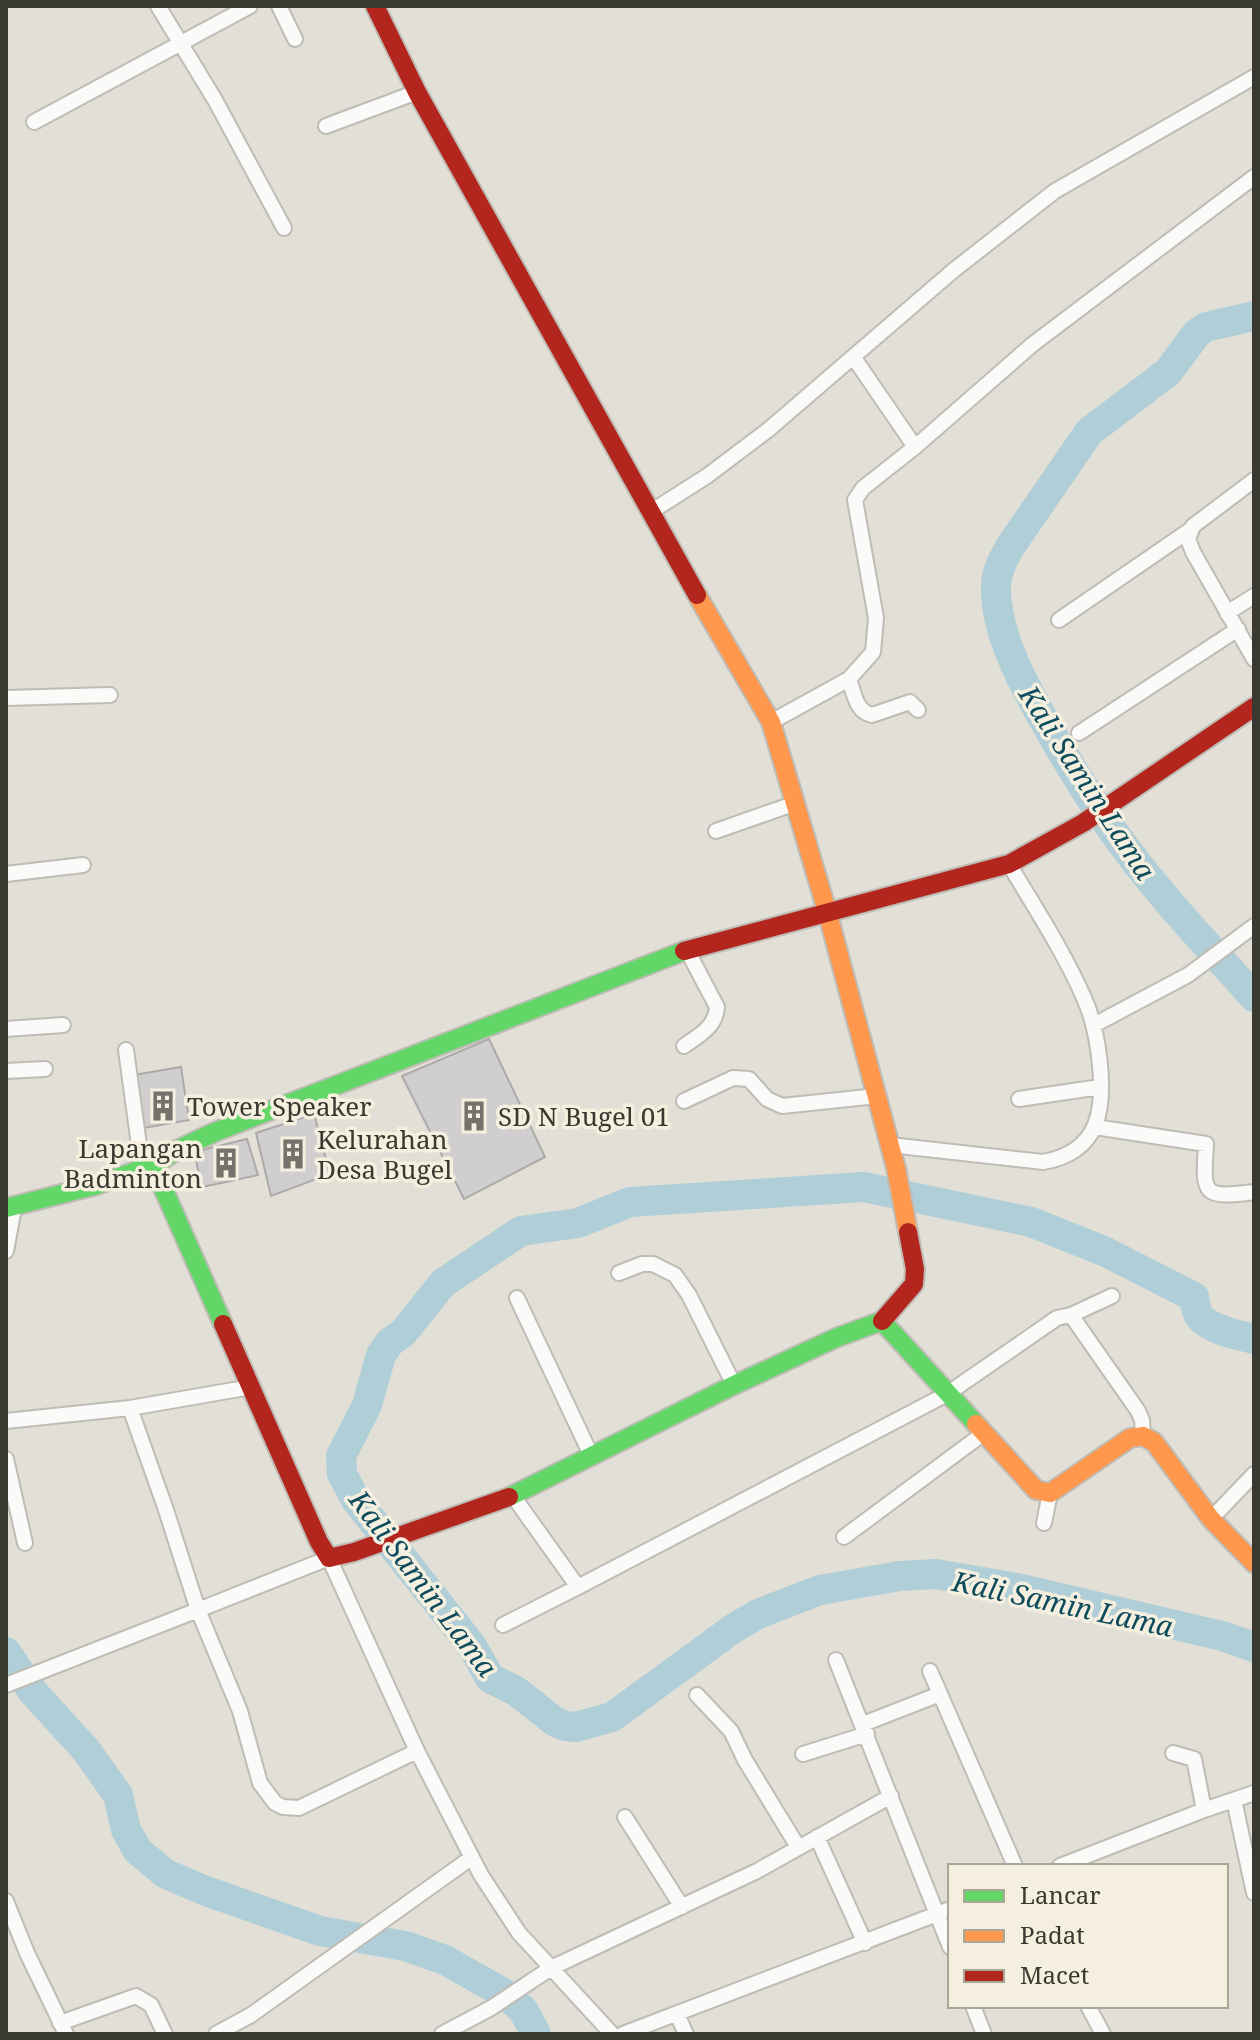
<svg xmlns="http://www.w3.org/2000/svg" width="1260" height="2040" font-family="'Noto Serif',serif">
<rect width="100%" height="100%" fill="#e1dfd6"/>
<g fill="none" stroke-linecap="round" stroke-linejoin="round">
<path stroke="#b0ced7" stroke-width="30" d="M1254 316 1206 327 1197 333 1168 372 1089 432 1010 547C1003 559 996 572 996 586 995 632 1023 684 1045 722 1077 780 1114 837 1157 888 1188 926 1222 961 1254 997
M1254 1339C1238 1335 1210 1330 1199 1316 1196 1311 1195 1302 1194 1297L1106 1252 1031 1222 864 1187 630 1202 578 1223 521 1231 443 1283 403 1333 390 1342 381 1355 367 1405 341 1456 342 1474 356 1500 472 1646 490 1678 516 1691 554 1721 565 1726 576 1727 612 1717 734 1628 758 1614 820 1590 900 1576 936 1574 1022 1589 1222 1636 1254 1647
M6 1652 33 1692 86 1750 118 1795 126 1830 138 1851 166 1874 206 1891 320 1931 405 1946 445 1960 505 1994 523 2010 536 2034"/>
</g>
<path fill="#d1ced0" stroke="#acaaa9" stroke-width="2" d="M489 1039 545 1157 464 1199 402 1076Z
M181 1067 189 1120 143 1128 134 1075Z
M314 1114 330 1174 271 1196 256 1133Z
M247 1139 258 1175 202 1187 194 1152Z"/>
<g fill="none" stroke-linecap="round" stroke-linejoin="round">
<g stroke="#bebcb5" stroke-width="18">
<path id="street" d="M158 6 215 100 284 228
M279 6 295 39
M34 122 250 6
M326 126 417 92
M915 447 1033 344 1254 177
M1254 480 1193 526 1188 539 1193 552 1254 659
M649 513 707 476 768 430 954 270 1055 191 1254 77
M1227 613 1254 596
M1059 620 1190 530
M849 679C854 693 856 712 872 715L910 702 918 710
M6 698 110 695
M771 722 849 679 873 652 876 618 855 500 863 488 915 447 854 358
M1079 733 1238 629
M716 831 796 803
M6 874 83 865
M1094 1025 1188 975 1254 926
M6 1029 63 1025
M684 1046C698 1036 716 1027 717 1007L687 950
M126 1050 142 1167
M6 1071 45 1069
M1019 1099 1100 1087
M684 1101 733 1078 749 1079 767 1099 782 1106 877 1096
M1095 1127 1206 1144C1203 1194 1201 1199 1254 1192
M890 1145 1043 1162C1066 1158 1086 1147 1095 1125 1108 1093 1098 1029 1084 998 1064 952 1035 908 1009 864
M6 1251 14 1208
M619 1273 642 1264H653L675 1275 689 1295 734 1385
M517 1298 591 1455
M1071 1315 1138 1411 1142 1420 1143 1436
M130 1408 166 1510 198 1610 329 1558 417 1751 481 1875 519 1933 612 2034
M6 1421 130 1408 251 1387
M6 1459 25 1543
M513 1496 578 1587 947 1394 1057 1318 1071 1315 1112 1296
M1211 1519 1254 1474
M1044 1523 1050 1493
M844 1537 984 1433
M503 1625 578 1587
M836 1660 950 1947
M930 1671 1015 1866
M6 1685 198 1610 240 1711 260 1783 275 1803 283 1807 299 1808 417 1751
M697 1695 731 1731 745 1760 798 1847
M863 1724 940 1694
M1173 1753 1194 1759 1204 1810
M803 1754 867 1734
M1234 1800 1254 1893
M625 1817 682 1907
M817 1837 865 1943
M1060 1866 1204 1810 1254 1793
M6 1901 27 1953 66 2034
M973 2006 984 2034
M1088 2006 1103 2034
M677 2014 686 2034
M60 2023 136 1996 151 2005 165 2034
M216 2034 251 2015 471 1858
M442 2034 491 2008 551 1968 757 1871 891 1796
M623 2034 950 1909"/>
</g>
<g stroke="#bebcb5" stroke-width="22">
<path id="fast" d="M152 1167 177 1150 215 1132 684 951
M6 1208 97 1185 150 1166 155 1170 223 1324
M509 1497 734 1385 838 1337 882 1321 976 1424"/>
</g>
<g stroke="#bebcb5" stroke-width="22">
<path id="slow" d="M697 595 771 722 827 911 896 1168 908 1232
M976 1424 1036 1490 1050 1493 1130 1438 1143 1436 1154 1442 1211 1519 1254 1563"/>
</g>
<g stroke="#bebcb5" stroke-width="22">
<path id="jam" d="M375 6 417 92 697 595
M684 951 1009 864 1083 823 1254 707
M882 1321 914 1284 915 1269 908 1232
M223 1324 319 1542 329 1558 354 1552 509 1497"/>
</g>
<use href="#street" stroke="#fafaf9" stroke-width="14"/>
<use href="#fast" stroke="#63d668" stroke-width="18"/>
<use href="#slow" stroke="#ff974d" stroke-width="18"/>
<use href="#jam" stroke="#b3261e" stroke-width="18"/>
</g>
<defs>
<g id="building-bare" transform="scale(2.4)"><path d="M-4-6H4V6H1V3H-1V6H-4ZM-2.5-4.3h1.7v1.8h-1.7ZM.8-4.3h1.7v1.8H.8ZM-2.5-1h1.7V.8h-1.7ZM.8-1h1.7V.8H.8Z" fill="#74726b" stroke="#f4efde" stroke-width="2.5" paint-order="stroke"/></g>
</defs>
<g fill-rule="evenodd">
<use href="#building-bare" x="163" y="1106"/>
<use href="#building-bare" x="474" y="1116"/>
<use href="#building-bare" x="293" y="1154"/>
<use href="#building-bare" x="226" y="1163"/>
</g>
<g text-anchor="middle" dominant-baseline="central" stroke-width="7" stroke-linejoin="round" paint-order="stroke">
<g font-size="26" fill="#393831" stroke="#f4efde" text-anchor="start">
<text x="187" y="1106">Tower Speaker</text>
<text x="498" y="1116">SD N Bugel 01</text>
<text x="317" y="1139">Kelurahan<tspan x="317" dy="30">Desa Bugel</tspan></text>
<text x="202" y="1148" text-anchor="end">Lapangan<tspan x="202" dy="30">Badminton</tspan></text>
</g>
<g font-size="28" font-style="italic" fill="#0e4b5d" stroke="#f4efde">
<text transform="translate(1088 782) rotate(57)">Kali Samin Lama</text>
<text transform="translate(424 1583) rotate(53)">Kali Samin Lama</text>
<text transform="translate(1063 1603) rotate(12)">Kali Samin Lama</text>
</g>
</g>
<rect width="1260" height="2040" fill="none" stroke="#393831" stroke-width="16"/>
<rect x="948" y="1864" width="280" height="144" fill="#f4efde" stroke="#a9a699" stroke-width="2"/>
<rect x="964" y="1890" width="40" height="12" fill="#63d668" stroke="#a9a699" stroke-width="2"/>
<text x="1020" y="1904" font-size="24" fill="#393831">Lancar</text>
<rect x="964" y="1930" width="40" height="12" fill="#ff974d" stroke="#a9a699" stroke-width="2"/>
<text x="1020" y="1944" font-size="24" fill="#393831">Padat</text>
<rect x="964" y="1970" width="40" height="12" fill="#b3261e" stroke="#a9a699" stroke-width="2"/>
<text x="1020" y="1984" font-size="24" fill="#393831">Macet</text>
</svg>
